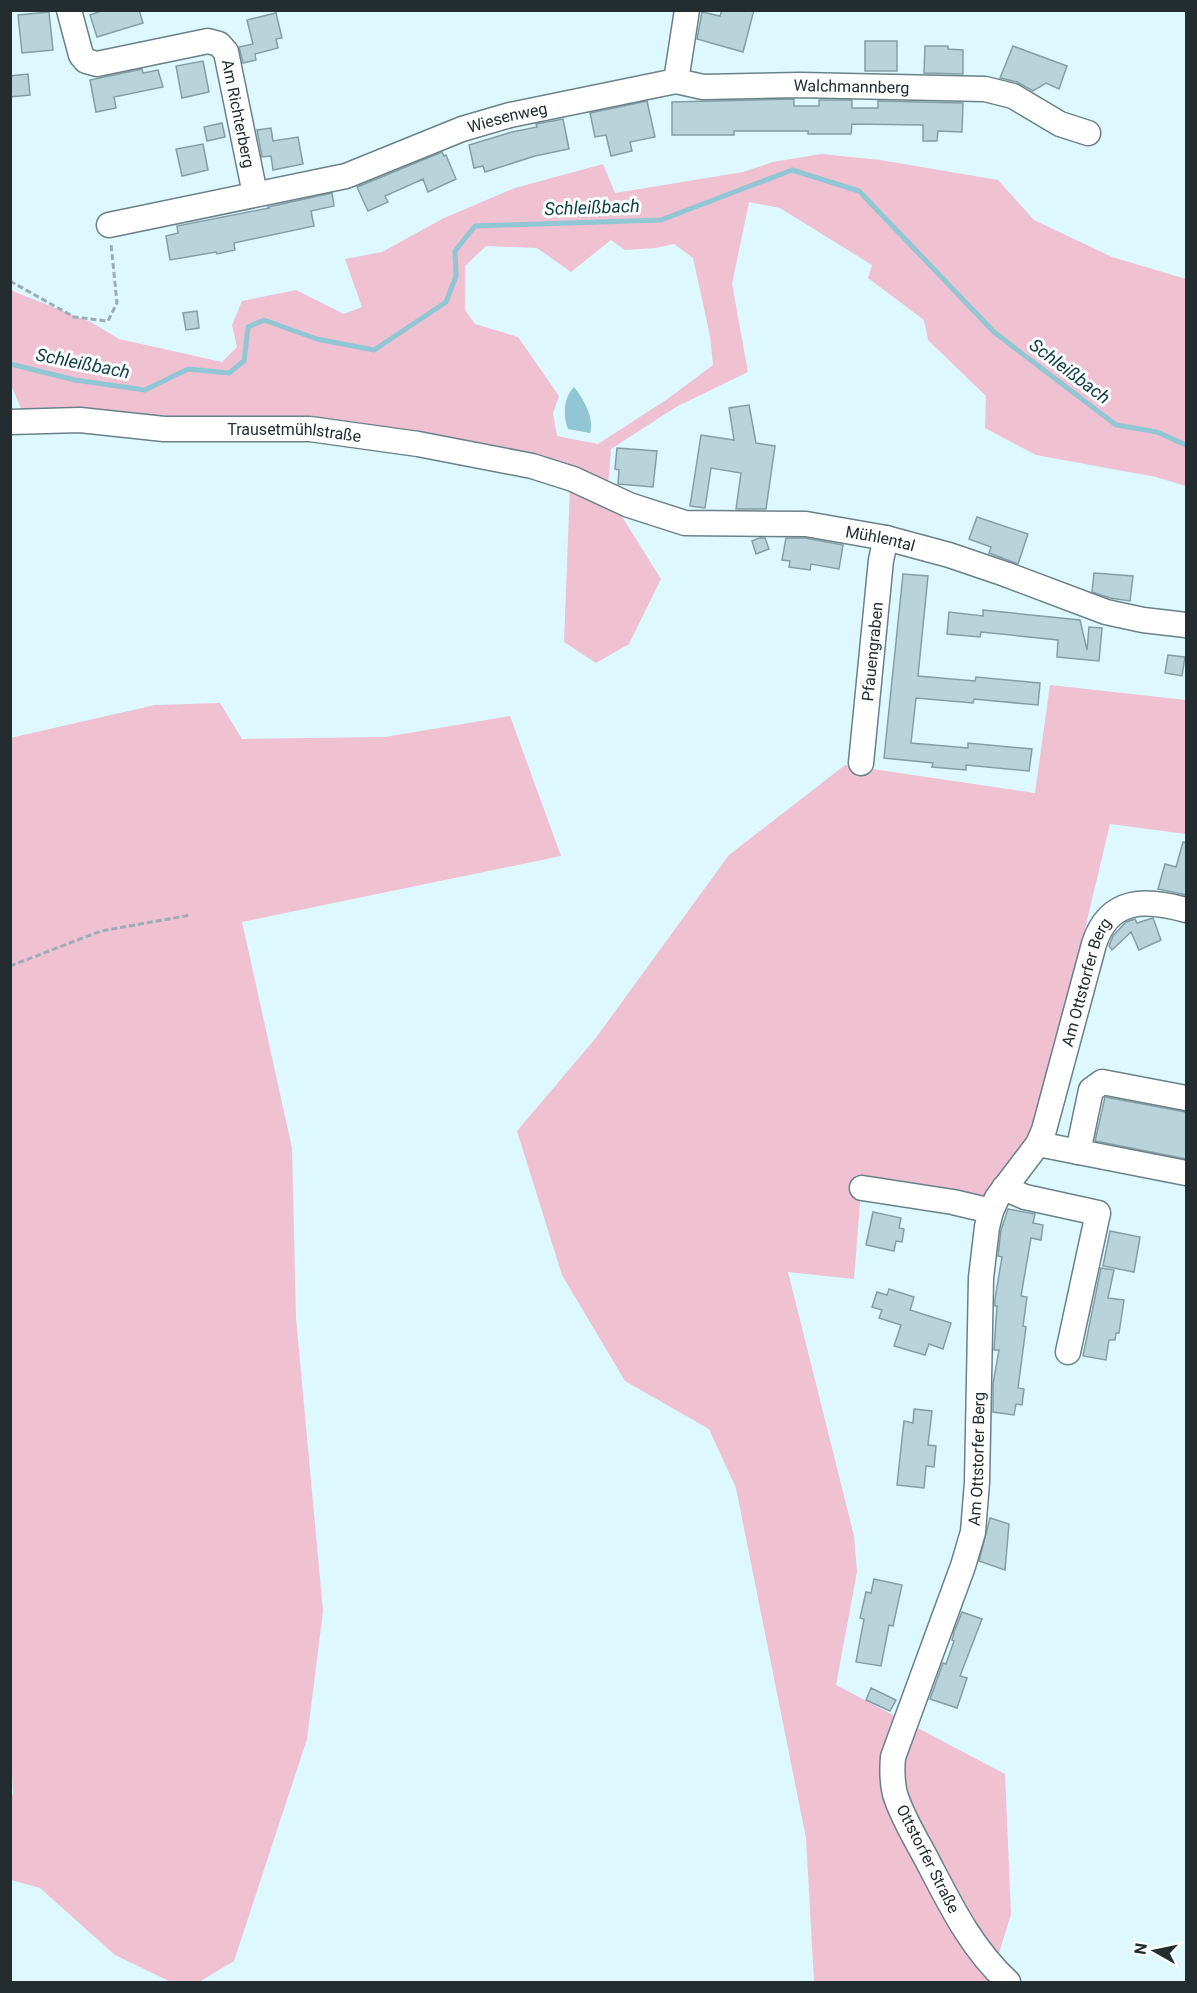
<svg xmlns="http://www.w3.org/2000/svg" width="1197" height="1993" font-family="Roboto,sans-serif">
<rect width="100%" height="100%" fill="#ddf8fe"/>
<path fill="#efc1d1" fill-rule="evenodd" d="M822 154 880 160 998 180 1034 220 1112 257 1186 279V486L1156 477 1036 455 985 428 986 396 928 340 924 320 868 278 872 265 780 208 749 202 732 284 748 372 676 407 611 449 608 487 619 512 661 579 629 644 596 663 564 642 570 486 308 432 28 425 11 385 10 290 91 322 119 339 222 362 237 347 232 325 242 301 296 290 344 314 362 307 345 259 382 252 444 218 515 188 603 164 615 193 743 172 773 162ZM611 240 625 250 655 248 674 244 693 258 710 336 713 365 666 400 598 444 557 436 553 413 559 396 518 337 475 324 465 310V266L486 246 537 248 571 272Z
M1050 685 1186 700V834L1110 824 1040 1117 988 1200 862 1178 854 1279 788 1272 854 1536 857 1572 836 1685 1005 1774 1011 1914 991 1979 994 1982H814L806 1838 736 1488 709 1429 625 1381 562 1275 517 1131 595 1039 729 855 845 765 1035 793Z
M220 703 242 739 385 737 510 716 561 856 242 922 292 1148 296 1318 323 1611 307 1739 234 1961 199 1982H171L115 1955 40 1888 11 1880 10 1799 13 1794 10 1726V738L155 705Z"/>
<path fill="#91c7d4" d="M574 387C583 398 595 419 590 433L568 429C563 416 563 398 574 387Z"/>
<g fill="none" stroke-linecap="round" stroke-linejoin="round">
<path stroke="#91c7d4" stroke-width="5" d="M10 364 75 380 145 390 188 369 229 373 244 361 248 327 264 320 317 339 374 350 446 302 456 276 455 251 475 226 661 220 792 170 859 191 994 332 1116 425 1157 432 1186 445"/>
</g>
<path fill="#b9d3da" stroke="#859ea4" stroke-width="1.5" d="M104 10H139L143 23 97 37 90 15Z
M722 10H754L743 52 697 39 702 12 720 16Z
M49 12 53 50 22 53 18 15Z
M276 13 282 38 276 39 278 48 255 54 256 60 243 63 239 47 253 44 247 20Z
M865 41H897V71H865Z
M925 46H948V49L963 50V74L924 73Z
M1013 46 1067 66 1059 89 1046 83 1033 91 1017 82 1000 78Z
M203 61 209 92 182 98 176 66Z
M142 69 143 73 158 70 163 87 114 97 116 108 96 112 90 80Z
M28 74 30 95 10 97V76Z
M794 99V106H819V100H852V108H878V101L963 103 962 132 938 131 937 141H923V125L852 124 851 134H808V131H734V135H672V102Z
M647 101 655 137 630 142 632 151 611 156 606 135 595 137 590 113Z
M563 119 569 149 535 156 485 172 483 166 474 168 469 145 512 132 537 127 536 124Z
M222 123 225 137 207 141 204 127Z
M271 128 273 141 298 137 303 164 273 170 271 156 262 157 257 130Z
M203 144 208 170 182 176 176 149Z
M442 152 444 156 446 155 456 179 428 192 423 179 385 196 388 202 368 211 357 187Z
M332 193 334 206 311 211 314 226 234 243 235 250 217 254 216 252 170 260 166 236 178 233 177 226 269 208 268 207Z
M197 311 199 328 186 330 183 313Z
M749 405 756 443 775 446 766 509H736L741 473 711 468 705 508 690 506 701 435 734 440 729 408Z
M617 448 657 451 653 487 618 484 619 470 615 469Z
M977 517 1028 534 1018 564 989 553 991 547 969 539Z
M759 538H765L769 549 756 554 752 541Z
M786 538H805L843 545 839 569 811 564 810 570 789 567 790 561 782 560Z
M1094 573 1133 576 1130 601 1110 598 1092 592Z
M903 574 928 576 918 676 975 681 976 677 1040 683 1038 705 974 699 973 703 916 698 911 743 968 748V743L1032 749 1029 771 966 765V770L932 767 933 763 884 758Z
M983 610 1080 620 1087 650 1089 627 1102 628 1099 661 1057 657 1058 640 981 632 980 637 947 634 949 612 983 616Z
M1168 655 1185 657 1182 676 1165 673Z
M1183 842 1186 843V895L1158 889 1165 864 1176 867Z
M1153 918 1161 940 1139 950 1131 932 1112 950 1109 946 1113 936 1126 922 1135 919 1137 923Z
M1105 1097 1186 1112V1159L1095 1141Z
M1008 1209 1035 1214 1033 1223 1043 1225 1041 1240 1031 1238 1021 1296 1027 1297 1023 1326 1026 1327 1018 1388 1024 1389 1022 1405 1016 1404 1014 1415 993 1412V1384L999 1350H994L997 1306H995V1299L1002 1257 998 1256 1001 1230Z
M873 1212 901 1218 899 1228 904 1229 902 1242 896 1241 894 1251 866 1245Z
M1110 1231 1140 1237 1134 1272 1103 1266Z
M1101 1268 1114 1270 1108 1298 1124 1300 1119 1333H1116L1115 1340H1109L1106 1360 1083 1356Z
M889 1289 914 1297 910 1310 951 1323 943 1349 929 1344 925 1355 894 1346 901 1325 879 1318 882 1310 872 1307 877 1292 887 1295Z
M914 1409 932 1411 928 1445 936 1446 934 1467 926 1466 924 1488 897 1485 904 1421 913 1423Z
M990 1518 1009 1524 1005 1570 979 1561Z
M874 1579 902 1585 893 1626 889 1625 881 1666 856 1662 864 1619 860 1618 866 1592 871 1593Z
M962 1612 982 1619 960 1676 967 1678 957 1708 930 1699 943 1663 946 1664 954 1641 952 1640 954 1632Z
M871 1688 896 1700 890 1711 866 1700Z"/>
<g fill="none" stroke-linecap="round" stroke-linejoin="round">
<g stroke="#698187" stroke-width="27">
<g id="minor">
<path id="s1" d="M69 10 81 55 86 61 97 64 208 41 219 44 226 52 255 194"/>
<path id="s2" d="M687 10 676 81 703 87 800 85 985 89 1013 96 1060 124 1088 133"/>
<path id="s3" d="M109 225 346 176 462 129 510 115 676 81"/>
<path id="s4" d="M10 422 80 420 164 429H310L418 444 532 466 573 479 629 505 685 523 806 524 886 538 949 555 1005 574 1106 612 1143 620 1186 625"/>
<path id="s5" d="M861 763 881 560 886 538"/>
<path d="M1038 1144 1186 1173"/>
<path d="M1078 1152 1091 1090 1102 1082 1186 1098"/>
<path d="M862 1188 953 1202 991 1211"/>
<path d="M1004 1188 1025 1197 1098 1213 1068 1352"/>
<path id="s6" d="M1008 1982C971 1948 950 1904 927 1860 916 1839 902 1817 895 1794 892 1782 892 1769 893 1757L963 1566 973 1532 977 1482 981 1278 987 1227 991 1211 997 1198 1038 1144 1044 1130 1094 944C1109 897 1146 899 1186 910"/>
</g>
</g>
<path stroke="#9aaeb3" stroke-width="3" stroke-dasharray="6 3" stroke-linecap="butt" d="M10 281 74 317 108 321 117 303 111 244
M10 966 101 931 191 915"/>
<use href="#minor" stroke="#fff" stroke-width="24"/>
</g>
<g text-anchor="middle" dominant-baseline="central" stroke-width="6" stroke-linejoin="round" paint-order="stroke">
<g font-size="16" fill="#232d30" stroke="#fff">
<text stroke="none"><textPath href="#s2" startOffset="248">Walchmannberg</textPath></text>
<text stroke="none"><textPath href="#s1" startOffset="264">Am Richterberg</textPath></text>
<text stroke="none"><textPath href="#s3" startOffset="414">Wiesenweg</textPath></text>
<text stroke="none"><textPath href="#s4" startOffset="285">Trausetmühlstraße</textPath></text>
<text stroke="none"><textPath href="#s4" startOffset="886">Mühlental</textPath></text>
<text stroke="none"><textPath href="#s5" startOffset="112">Pfauengraben</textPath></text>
<text stroke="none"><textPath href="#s6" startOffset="1070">Am Ottstorfer Berg</textPath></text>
<text stroke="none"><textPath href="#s6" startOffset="570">Am Ottstorfer Berg</textPath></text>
<text transform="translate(928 1859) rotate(63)">Ottstorfer Straße</text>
</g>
<g font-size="18" font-style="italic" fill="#0e4049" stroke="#fff">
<text transform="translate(592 207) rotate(-2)">Schleißbach</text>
<text transform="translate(83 363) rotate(11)">Schleißbach</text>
<text transform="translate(1070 371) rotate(37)">Schleißbach</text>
</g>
</g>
<rect width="1197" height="1993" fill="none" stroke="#232d30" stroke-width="24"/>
<g transform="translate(1155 1951) rotate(279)" stroke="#ffffff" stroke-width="4.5" paint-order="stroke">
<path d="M0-4.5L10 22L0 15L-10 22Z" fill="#232d30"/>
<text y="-9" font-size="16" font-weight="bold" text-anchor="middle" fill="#232d30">N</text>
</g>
</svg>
